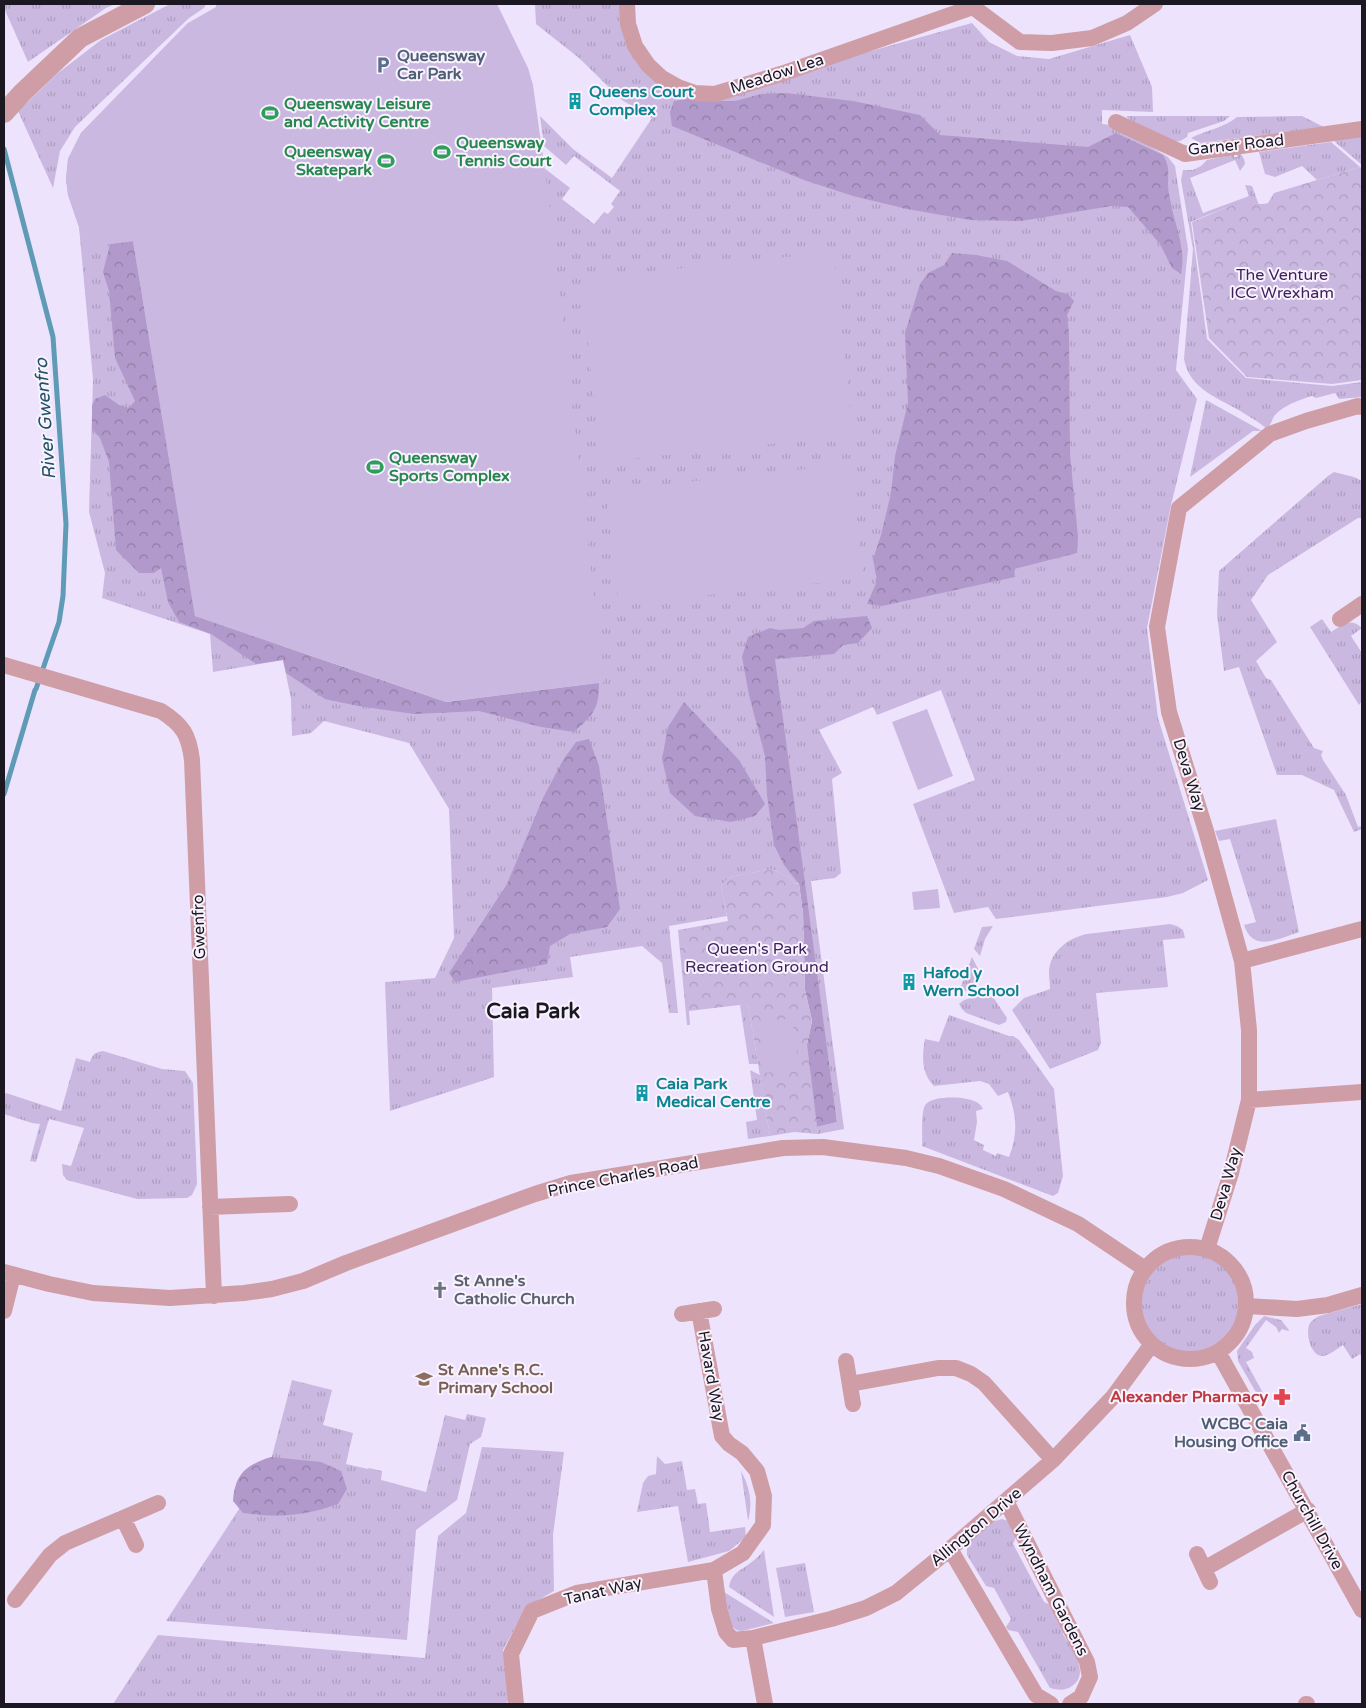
<svg xmlns="http://www.w3.org/2000/svg" width="1366" height="1708" font-family="'Varela Round',sans-serif">
<defs>
<pattern id="grass-tufts" width="24" height="20" patternUnits="userSpaceOnUse" patternTransform="scale(1.25)"><rect width="24" height="20" fill="#cab8e0"/><path d="M3 7l-1-3M5 7V3M7 7l1-3M15 17l-1-3M17 17v-4M19 17l1-3" fill="none" stroke="#ad9dc0"/></pattern>
<pattern id="forest-crowns" width="20" height="18" patternUnits="userSpaceOnUse" patternTransform="scale(1.25)"><rect width="20" height="18" fill="#b19acb"/><path d="M2 6a3 3 0 1 1 6 0M12 15a3 3 0 1 1 6 0" fill="none" stroke="#8f7da4"/></pattern>
<pattern id="park-crowns" width="20" height="18" patternUnits="userSpaceOnUse" patternTransform="scale(1.25)"><rect width="20" height="18" fill="#cab8e0"/><path d="M2 6a3 3 0 1 1 6 0M12 15a3 3 0 1 1 6 0" fill="none" stroke="#ad9dc0"/></pattern>
</defs>
<rect width="100%" height="100%" fill="#eee3fc"/>
<path fill="url(#grass-tufts)" d="M4 4H115L106 8 28 62 4 8Z
M170 4H206L204 8 189 18 75 127 60 151 53 188 18 111 58 73 101 40Z
M535 4H627L628 24 662 78 715 94 972 23 989 42 1017 56 1049 59 1130 35 1152 87 1153 112 1102 110V124L1112 125 1126 132 1168 157 1175 166 1188 249 1176 370 1197 399 1171 505 1147 628 1158 718 1208 880 1183 893 1167 897 996 919 988 907 954 913 913 804 975 780 941 690 877 715 873 707 819 730 842 773 832 779 841 873 835 878 811 881 844 1129 818 1134 817 1127 837 1122 804 882 795 884 790 878 772 869 730 877 721 886 727 916 669 926 678 1013H669L662 963 642 946 570 957 573 977 492 988 494 1077 390 1111 385 982 435 978 454 938 449 809 409 743 324 721 311 733 292 736 291 699 283 660 213 672 210 634 102 598 105 573 89 512 93 379 79 227 68 195 66 179 68 159 81 133 188 23 283 647 446 702 603 682 544 168 570 188 562 199 594 224 604 212 608 214 614 207 611 204 620 191 574 156 566 165 544 146 540 116 573 149 612 178 652 118 622 100 579 58 536 24Z
M1126 116H1230L1224 121 1188 133 1187 137 1180 141 1173 142 1130 120Z
M1302 116 1324 127 1200 143 1191 138C1206 130 1224 128 1237 117Z
M1362 133V165L1335 142 1334 137Z
M1331 142 1360 167 1317 180 1302 166 1275 177 1265 174 1259 152Z
M1240 153 1244 159 1245 164 1240 171 1235 160 1190 178 1203 213 1249 196 1245 185 1252 186 1259 205C1239 198 1210 215 1191 222L1207 339 1246 378 1332 386 1362 382V397L1339 399 1335 393 1316 398 1312 396C1299 400 1284 405 1275 415 1271 420 1272 425 1266 428 1257 421 1244 413 1233 407 1211 395 1189 386 1184 359L1193 249 1181 180 1183 170H1193L1201 166 1207 160 1234 154V157H1237V154Z
M1206 400 1262 431H1253L1190 477Z
M1334 472 1354 477 1362 481V518H1358L1268 575 1251 600 1277 642 1256 661 1266 678 1271 680 1314 748 1323 751 1321 755 1323 760 1346 795 1358 827 1362 826V829L1354 832 1334 790 1302 775H1277L1239 667 1224 671 1217 614 1219 571 1328 476Z
M1322 619 1331 632C1343 625 1350 617 1362 628L1351 636 1362 653V701L1359 705 1310 627Z
M1276 819 1299 932C1278 939 1253 953 1244 925L1256 922 1230 839 1219 841 1215 831Z
M1170 924 1177 926 1183 930 1185 938 1163 940 1168 987 1096 993 1101 1043 1098 1050 1050 1069 1012 1010 1024 998 1050 989C1050 984 1049 978 1049 973 1049 952 1068 938 1087 934Z
M993 926 985 939 980 956 974 949 982 927Z
M972 957 980 973 981 978 967 991 960 989Z
M986 994H991L1007 1018 1006 1022 999 1025 966 1013 962 1009 959 1004 964 1000Z
M748 1004 758 1064H749L740 1005Z
M949 1015 1009 1036H1013L1019 1040 1054 1089 1063 1176 1058 1193 1053 1196 922 1146C923 1137 920 1111 926 1104 934 1095 969 1096 978 1103 980 1104 982 1107 983 1109L976 1111 977 1122 974 1140 984 1145 983 1150 996 1156 997 1153 1009 1157C1018 1134 1017 1116 1008 1092L998 1096 989 1084 980 1081 934 1086C921 1073 922 1056 925 1039L939 1042Z
M103 1051 162 1069 185 1071 193 1083 197 1184 192 1195 187 1198 137 1199 67 1180 63 1175 62 1164 71 1166 84 1128 49 1119 36 1162 30 1161 40 1124 32 1123 4 1114V1096L6 1093 61 1111 76 1058 90 1062C92 1055 95 1052 103 1051Z
M750 1070 760 1075 770 1136 748 1139 746 1122 757 1120Z
M1141 1303a49 49 0 1 1 98 0a49 49 0 1 1-98 0Z
M1362 1304V1357L1360 1354 1352 1359 1343 1345C1338 1348 1329 1356 1322 1356 1310 1355 1305 1332 1310 1323 1312 1320 1316 1318 1319 1316Z
M1264 1316 1281 1320 1289 1330 1288 1331 1282 1329 1279 1333 1276 1327 1266 1320 1246 1348 1252 1352 1254 1358 1246 1362 1263 1393 1258 1396 1238 1361 1237 1351 1255 1325Z
M292 1380 332 1390 323 1425 353 1433 346 1464 368 1469 369 1468 382 1471 381 1480 426 1492 445 1415 465 1420 467 1414 486 1418 481 1437 470 1444 457 1500 416 1530 407 1640 166 1621 271 1460Z
M482 1447 564 1452 553 1535 554 1591 526 1607 503 1650 508 1700 506 1704H113L158 1635 425 1658 438 1536 466 1513Z
M657 1456 665 1464 682 1461 687 1490 695 1489 698 1504 706 1503 710 1532 745 1527 746 1537 729 1551 688 1562 678 1506 637 1512 643 1483 648 1476 656 1474Z
M741 1471C750 1488 753 1503 748 1521Z
M1002 1519 1008 1521 1016 1537 1013 1544 1044 1602 1053 1606 1066 1628 1063 1634C1071 1648 1091 1673 1072 1686 1065 1691 1059 1690 1050 1688L1018 1632 1008 1630 1006 1627 1011 1619 994 1588 986 1586 967 1555V1548L970 1541 992 1522Z
M764 1550 774 1617 729 1587C732 1573 738 1572 749 1564 755 1560 760 1555 764 1550Z
M805 1563 814 1612 785 1617 776 1568Z
M724 1592 774 1623 742 1631C725 1631 726 1605 724 1592Z"/>
<path fill="url(#forest-crowns)" d="M786 93 853 101 920 115 940 135 1088 147 1116 133 1163 155C1170 167 1168 172 1168 185 1168 191 1170 198 1171 204 1176 229 1186 248 1181 274L1172 268 1160 244 1128 207 1111 206 1021 221 970 220 907 209 853 196 804 180 672 126 670 112 674 101 688 99 705 101H735L761 94Z
M133 241 195 616 446 702 599 683C599 709 593 715 574 732L541 727 479 711 414 714 358 706 325 699 286 673 283 660 256 664 211 634 179 622 168 602 161 568 154 573H139L116 550 109 462 100 438 92 429V406L95 399 105 395 119 405 129 408 135 401 115 358 109 291 103 272 110 244Z
M952 253 976 255 1007 261 1056 291 1068 294 1074 301 1067 315 1069 333 1070 454 1078 537 1077 553 1014 569 1015 577 882 606 867 604 877 581 873 559 881 535 891 493 895 456 908 403 905 333 920 284 928 273 944 265Z
M867 616 872 628 858 643 843 645 834 654 775 659 837 1122 817 1127 789 1128 812 1021 805 990 803 913 799 884 784 865 774 845 767 795 765 756 749 695 742 657 748 637 770 628 779 630 803 628 814 621Z
M684 702 739 760 765 804 755 816 731 822 695 816 670 793 662 759 668 727Z
M589 739 599 766 620 909 607 927 570 934 550 946 547 964 455 982 449 973 507 884 543 798 563 760 576 742Z
M271 1457 321 1462 341 1471 347 1489 338 1504C304 1516 279 1518 243 1513L233 1501C235 1474 246 1465 271 1457Z"/>
<path fill="url(#park-crowns)" d="M1360 167 1362 169V380L1332 384 1247 377 1209 338 1192 222C1208 216 1224 207 1241 203 1251 201 1257 206 1268 203L1274 193Z
M772 869 790 878 795 884H799L803 913 805 990 812 1021 807 1044 818 1134 794 1132 770 1136 748 1004 689 1011 690 1025H687L678 930 728 921 721 886 730 877Z"/>
<path fill="#cab8e0" d="M216 4H497L528 68 533 85 548 193 604 682 446 702 195 616 133 241 82 248 79 227 68 195 66 179 68 159 81 133 188 23 216 7Z
M833 252 853 435 601 462 581 279Z
M850 464 863 578 619 605 606 491Z
M927 709 953 776 918 790 892 722Z
M938 889 940 908 914 910 912 892Z
M792 1018 799 1068 767 1073 759 1023Z"/>
<g fill="none" stroke-linecap="round" stroke-linejoin="round">
<path stroke="#5f9ab7" stroke-width="5" d="M4 149 53 337 66 524 63 596 59 622 36 689
M4 794 35 690"/>
<path stroke="#cf9da5" stroke-width="16" d="M627 4 628 24 635 46 648 65 662 78 678 87 695 93 715 94 784 73 973 7
M973 7 1020 42 1052 43 1092 38 1127 23 1155 4
M1116 122 1185 154 1362 129
M1340 619 1362 604
M4 665 161 711C183 725 189 735 192 760L214 1296
M1242 961 1362 929
M1249 1100 1362 1092
M210 1207 290 1204
M1134 1303a56 56 0 1 1 112 0a56 56 0 1 1-112 0Z
M1207 1249 1231 1173 1249 1100V1030L1242 961 1206 831 1169 712 1157 627 1179 508 1270 434 1306 421 1358 406 1362 407
M4 1272 49 1284 93 1293 170 1298 244 1293 272 1289 303 1281 346 1263 535 1194 571 1183 783 1148 823 1147 906 1158 939 1166 1004 1189 1078 1224 1145 1269
M1247 1306 1297 1309 1328 1305 1362 1295
M4 1311 13 1275
M699 1311 722 1436 729 1444 742 1453 757 1471 764 1496 763 1525 743 1553 714 1570 719 1609 726 1632 733 1640 753 1638 765 1704
M682 1314 714 1309
M1218 1352 1362 1610
M846 1361 853 1404
M850 1384 938 1368H956L971 1374 984 1383 1053 1460
M1006 1501 1087 1662 1090 1677 1081 1697 1070 1704
M123 1518 136 1545
M950 1549 1036 1695 1051 1704
M1197 1554 1210 1582
M1204 1569 1308 1510
M15 1600 50 1555 65 1543 158 1503
M753 1638 831 1619 866 1608 896 1593 950 1549 1053 1460 1113 1397 1152 1344
M516 1704 511 1654 532 1611 577 1593 714 1570
M1306 1704H1307"/>
<path stroke="#cf9da5" stroke-width="20" d="M4 113 22 93 80 38 145 4"/>
</g>
<defs>
<g id="parking-bare" transform="scale(1.35)"><path d="M-3.5-5.5H1a3.5 3.5 0 0 1 0 7H-1V5.5H-3.5ZM-1-3.4V-.6H.8a1.4 1.4 0 0 0 0-2.8Z" fill="#5c6f8a" stroke="#f8f3fe" stroke-width="2.5" paint-order="stroke"/></g>
<g id="building-bare" transform="scale(1.35)"><path d="M-4-6H4V6H1V3H-1V6H-4ZM-2.5-4.3h1.7v1.8h-1.7ZM.8-4.3h1.7v1.8H.8ZM-2.5-1h1.7V.8h-1.7ZM.8-1h1.7V.8H.8Z" fill="#0f9aa8" stroke="#f8f3fe" stroke-width="2.5" paint-order="stroke"/></g>
<g id="stadium-bare" transform="scale(1.35)"><path d="M0-5a6.5 5 0 1 0 0 10a6.5 5 0 1 0 0-10ZM-3.5-1.8h7v3.6h-7Z" fill="#2e9e5b" stroke="#f8f3fe" stroke-width="2.5" paint-order="stroke"/></g>
<g id="church-bare" transform="scale(1.35)"><path d="M-1.2-6h2.4v3.5h3.3v2.4h-3.3V6h-2.4V-.1h-3.3v-2.4h3.3Z" fill="#6b7280" stroke="#f8f3fe" stroke-width="2.5" paint-order="stroke"/></g>
<g id="school-bare" transform="scale(1.35)"><path d="M0-5L7-2L0 1L-7-2ZM-4 1L0 2.5L4 1V4Q0 6-4 4Z" fill="#8d6e63" stroke="#f8f3fe" stroke-width="2.5" paint-order="stroke"/></g>
<g id="pharmacy-bare" transform="scale(1.35)"><path d="M-2-6h4v4h4v4h-4v4h-4v-4h-4v-4h4Z" fill="#e0444e" stroke="#f8f3fe" stroke-width="2.5" paint-order="stroke"/></g>
<g id="civic-bare" transform="scale(1.35)"><path d="M-.6-6.5H3V-4.5H.6V-3L4-1V1h2V6H-6V1h2V-1L-.6-3ZM-1.2 2.5V6h2.4V2.5Z" fill="#5c6f8a" stroke="#f8f3fe" stroke-width="2.5" paint-order="stroke"/></g>
</defs>
<g fill-rule="evenodd">
<use href="#parking-bare" x="383" y="65"/>
<use href="#building-bare" x="575" y="101"/>
<use href="#stadium-bare" x="270" y="113"/>
<use href="#stadium-bare" x="442" y="152"/>
<use href="#stadium-bare" x="386" y="161"/>
<use href="#stadium-bare" x="375" y="467"/>
<use href="#building-bare" x="909" y="982"/>
<use href="#building-bare" x="642" y="1093"/>
<use href="#church-bare" x="440" y="1290"/>
<use href="#school-bare" x="424" y="1379"/>
<use href="#pharmacy-bare" x="1282" y="1397"/>
<use href="#civic-bare" x="1302" y="1433"/>
</g>
<g text-anchor="middle" dominant-baseline="central" stroke-width="4" stroke-linejoin="round" paint-order="stroke">
<g font-size="16" font-weight="bold" fill="#4e5e75" stroke="#f8f3fe" text-anchor="start">
<text x="397" y="56">Queensway<tspan x="397" dy="18">Car Park</tspan></text>
<text x="1288" y="1424" text-anchor="end">WCBC Caia<tspan x="1288" dy="18">Housing Office</tspan></text>
</g>
<g font-size="16" fill="#1c1821" stroke="#f8f3fe">
<text transform="translate(777 74) rotate(-18)">Meadow Lea</text>
<text transform="translate(1236 145) rotate(-6)">Garner Road</text>
<text transform="translate(1189 775) rotate(73)">Deva Way</text>
<text transform="translate(199 927) rotate(-92)">Gwenfro</text>
<text transform="translate(623 1177) rotate(-11)">Prince Charles Road</text>
<text transform="translate(1226 1184) rotate(-74)">Deva Way</text>
<text transform="translate(711 1376) rotate(80)">Havard Way</text>
<text transform="translate(1312 1520) rotate(61)">Churchill Drive</text>
<text transform="translate(976 1527) rotate(-40)">Allington Drive</text>
<text transform="translate(1051 1590) rotate(63)">Wyndham Gardens</text>
<text transform="translate(603 1591) rotate(-13)">Tanat Way</text>
</g>
<g font-size="16" font-weight="bold" fill="#0d838f" stroke="#f8f3fe" text-anchor="start">
<text x="589" y="92">Queens Court<tspan x="589" dy="18">Complex</tspan></text>
<text x="923" y="973">Hafod y<tspan x="923" dy="18">Wern School</tspan></text>
<text x="656" y="1084">Caia Park<tspan x="656" dy="18">Medical Centre</tspan></text>
</g>
<g font-size="16" font-weight="bold" fill="#27864d" stroke="#f8f3fe" text-anchor="start">
<text x="284" y="104">Queensway Leisure<tspan x="284" dy="18">and Activity Centre</tspan></text>
<text x="456" y="143">Queensway<tspan x="456" dy="18">Tennis Court</tspan></text>
<text x="372" y="152" text-anchor="end">Queensway<tspan x="372" dy="18">Skatepark</tspan></text>
<text x="389" y="458">Queensway<tspan x="389" dy="18">Sports Complex</tspan></text>
</g>
<g font-size="16" fill="#40205c" stroke="#f8f3fe">
<text x="1282" y="275">The Venture<tspan x="1282" dy="18">ICC Wrexham</tspan></text>
<text x="757" y="949">Queen's Park<tspan x="757" dy="18">Recreation Ground</tspan></text>
</g>
<g font-size="16" font-weight="bold" fill="#5b616d" stroke="#f8f3fe" text-anchor="start">
<text x="454" y="1281">St Anne's<tspan x="454" dy="18">Catholic Church</tspan></text>
</g>
<g font-size="16" font-weight="bold" fill="#785e54" stroke="#f8f3fe" text-anchor="start">
<text x="438" y="1370">St Anne's R.C.<tspan x="438" dy="18">Primary School</tspan></text>
</g>
<g font-size="16" font-weight="bold" fill="#be3a42" stroke="#f8f3fe" text-anchor="end">
<text x="1268" y="1397">Alexander Pharmacy</text>
</g>
<g font-size="18" font-style="italic" fill="#215166" stroke="#f8f3fe">
<text transform="translate(45 419) rotate(-94)">River Gwenfro</text>
</g>
<g font-size="21" font-weight="bold" fill="#1c1821" stroke="#f8f3fe">
<text x="533" y="1011">Caia Park</text>
</g>
</g>
<rect width="1366" height="1708" fill="none" stroke="#1c1821" stroke-width="10"/>
</svg>
